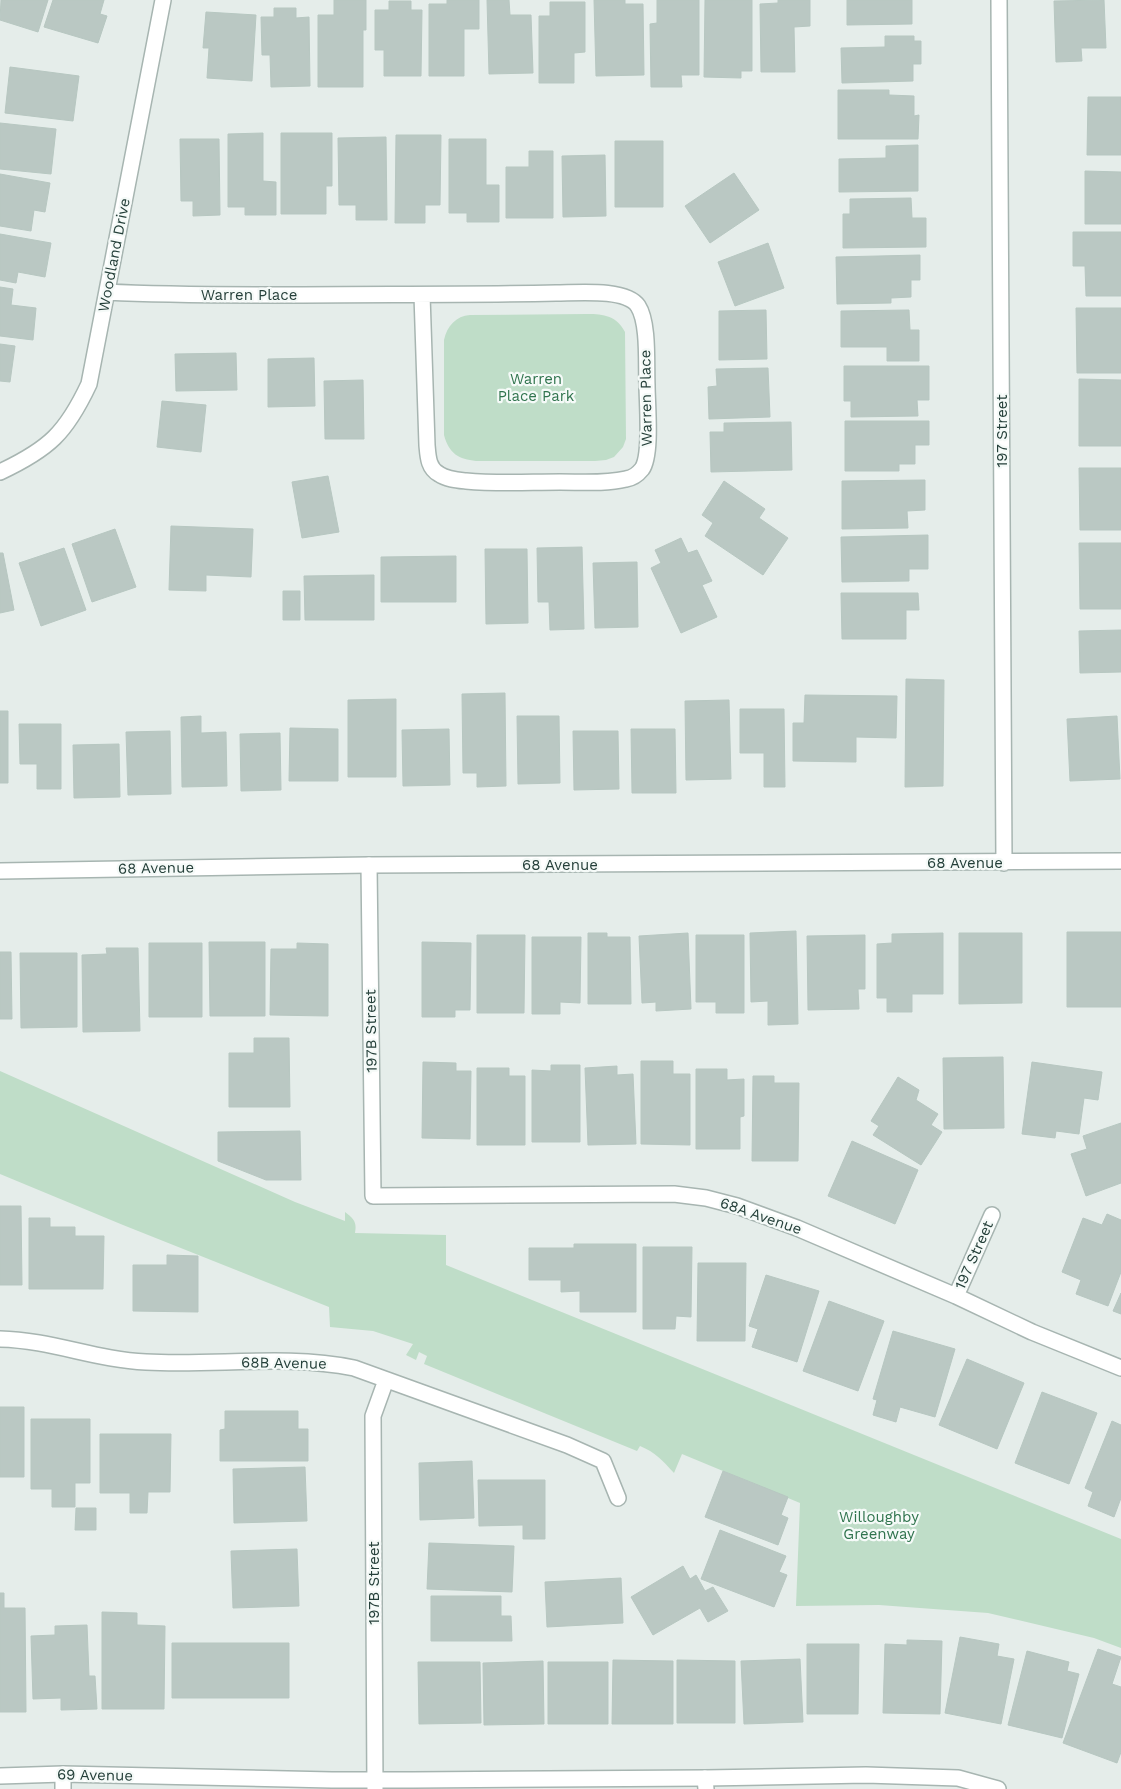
<svg xmlns="http://www.w3.org/2000/svg" width="1121" height="1789" font-family="'Work Sans',sans-serif">
<rect width="100%" height="100%" fill="#e5edea"/>
<path fill="#bfddc8" d="M587 314C604 314 617 316 625 332L626 439 623 447 614 457 606 460 595 461H476C459 459 449 454 444 435V340C447 326 456 316 470 315Z
M0 1071 295 1202 345 1221V1212C354 1219 357 1222 355 1233L446 1235V1265L1121 1539V1648L1094 1638 988 1613 879 1605 796 1606 800 1503 682 1454 674 1473C663 1461 655 1452 640 1446L637 1451 424 1364 427 1356 419 1352 416 1360 406 1355 413 1344 373 1331 330 1327 329 1307 123 1225 0 1174Z"/>
<path fill="#bac8c3" stroke="#b7c7c1" d="M1 0H48L38 32 0 20Z
M53 0H104L100 14 107 16 98 43 44 27Z
M334 0H366V30H363V87H318V15H334Z
M447 0H479V29H464V76H429V4H447Z
M487 0H509L510 15H531L533 73 489 74Z
M594 0H625V4H643L644 75 596 76Z
M657 0H699V75H681L682 87H651L650 24 657 23Z
M705 0H752V71H741V78L704 77Z
M778 0H810V26L794 27 795 72H761L760 4 778 3Z
M847 0H912V24L847 25Z
M1104 0 1106 48H1081L1082 61 1056 62 1054 1Z
M389 1H411V10H422L421 76H384V50H375V10H389Z
M550 2H585V52L574 53V83H539V16H550Z
M274 8H296V18L309 17 310 86 271 87 270 55H262L261 17H274Z
M206 12 256 15 252 81 207 78 209 48H203Z
M885 36H914V41H921V64H913V81L842 83 841 48 885 47Z
M10 67 79 76 73 121 5 113Z
M838 90H889V95L914 96V116L919 115 918 139H838Z
M1088 97H1121V155H1087Z
M0 123 56 129 51 174 0 169Z
M263 133V181L276 182V215H245V207H228V134Z
M281 133H332V186H326V214H281Z
M396 135H441L440 205H425V223H395Z
M386 137 387 220H356V205H339L338 138Z
M180 139H219L220 215 193 216V201H181Z
M449 139H486V185H499V222H467V213H449Z
M615 141H663V207H615Z
M918 145V191L839 192V159L886 158V146Z
M529 151H553V218H506V167H529Z
M605 155 606 216 563 217 562 156Z
M1085 171 1121 172V224H1085Z
M734 173 759 210 710 243 685 206Z
M0 174 50 183 45 212 34 210 31 231 0 226Z
M911 198 912 218H926V247L843 248V214H850V199Z
M1073 232H1121V296H1086L1085 266H1073Z
M0 234 51 243 45 277 18 272 16 283 0 280Z
M768 243 784 288 735 306 718 262Z
M920 255V280H911V297L891 298V303L837 304 836 257Z
M0 287 13 289 11 305 36 308 33 340 0 336Z
M1076 308H1121V373H1077Z
M766 310 767 359 719 360V311Z
M909 310 910 330H919V361H887V347H841V311Z
M0 344 15 346 10 382 0 381Z
M236 353 237 390 176 391 175 354Z
M314 358 315 406 268 407V359Z
M844 366H929V400H917L918 416 851 417V401H844Z
M768 368 770 417 709 419 708 387 717 386 716 369Z
M1079 379 1121 380V446H1079Z
M363 380 364 439H325L324 381Z
M162 401 206 405 201 452 157 447Z
M845 421H929V445H915V464H899V471H845Z
M791 422 792 470 711 472 710 432H724V423Z
M1079 468H1121V530H1080Z
M328 476 339 532 302 538 292 482Z
M925 480V510L907 511 908 528 842 529V481Z
M724 481 765 509 759 518 788 538 763 575 705 536 713 523 702 515Z
M171 526 253 529 251 577 206 575V591L169 590Z
M115 529 136 587 92 602 72 544Z
M928 535V569H909V581L842 582 841 537Z
M681 538 688 553 697 550 712 581 702 585 717 617 681 633 651 568 661 563 655 550Z
M1079 543H1121V609H1080Z
M582 547 584 629 550 630 549 602H538L537 548Z
M64 548 86 610 41 626 19 563Z
M485 549H527L528 623 486 624Z
M0 553H3L14 610 0 613Z
M456 556V602H381V557Z
M637 562 638 627 595 628 593 563Z
M374 575V620H305L304 576Z
M283 591H300V620H283Z
M841 593H918L919 610H906V639H842Z
M1121 630V672L1080 673 1079 631Z
M906 679 944 680 943 786 905 787Z
M505 693 506 786 477 787V773H463L462 694Z
M805 695 897 696 896 738 856 737V762L793 761V723H804Z
M396 699V777H348V700Z
M729 700 731 779 686 780 685 701Z
M740 709H784L785 787H764V753H740Z
M0 711H8V783H0Z
M201 716V733L226 732 227 786 182 787 181 717Z
M517 716H559L560 783 518 784Z
M1117 716 1120 779 1070 781 1067 719Z
M19 724H61V789H37V764H20Z
M290 728 338 729V781H289Z
M449 729 450 785 403 786 402 730Z
M631 729H675L676 793H632Z
M170 731 171 794 128 795 126 732Z
M573 731H618L619 789 574 790Z
M280 733 281 790 241 791 240 734Z
M119 744 120 797 74 798 73 745Z
M796 931 798 1024 768 1025V1001L751 1002 750 933Z
M1067 932H1121V1007H1067Z
M588 933H607V937H630L631 1004H588Z
M688 933 691 1009 656 1011V1002L642 1003 639 936Z
M943 933V994H912V1012H887V998H877V944L892 943V934Z
M959 933H1022V1003L959 1004Z
M477 935H525L524 1013H477Z
M696 935H744V1013H716V1002H696Z
M865 935V989H858L859 1009 808 1010 807 936Z
M532 937H581L580 1003 560 1002V1014H532Z
M209 942H265V1016H210Z
M422 942 471 943 470 1010H455V1017H422Z
M149 943H202V1017H149Z
M297 943 328 944V1016L270 1015 271 949H297Z
M106 948H138L140 1031 83 1032 82 955 107 954Z
M0 952H11L12 1019H0Z
M20 953H77V1027L21 1028Z
M254 1038H289L290 1107H229V1053H254Z
M1003 1057 1004 1128 944 1129 943 1058Z
M641 1061H673V1074H690V1145L641 1144Z
M423 1062 456 1063V1071H471L470 1139 422 1138Z
M1032 1062 1102 1072 1098 1100 1084 1098 1079 1134 1056 1131 1055 1138 1022 1134Z
M551 1065H580V1142H532V1070L551 1071Z
M617 1066V1075L633 1074 636 1144 588 1145 585 1068Z
M477 1068H509V1076H525V1145H477Z
M696 1069H727V1080L744 1079V1116L740 1117V1149H696Z
M753 1076H774V1083H799L798 1161H752Z
M898 1077 919 1090 916 1100 938 1114 931 1125 942 1132 921 1165 873 1135 879 1126 871 1121Z
M1121 1123V1183L1086 1196 1071 1154 1087 1149 1083 1136Z
M300 1131 301 1180H266L218 1161V1132Z
M852 1141 918 1170 895 1224 828 1196Z
M0 1206H21L22 1285H0Z
M1107 1214 1121 1220V1272L1108 1306 1076 1294 1081 1280 1062 1272 1083 1218 1102 1225Z
M29 1218H50V1227H75V1236H104L103 1289H29Z
M574 1244H636V1312H580V1291L561 1292V1280H529V1248H574Z
M643 1247H692L691 1317 676 1316 675 1329H643Z
M167 1255 198 1256V1312L133 1311V1265H167Z
M698 1263H746L745 1341H697Z
M766 1275 819 1291 797 1362 752 1347 758 1329 749 1326Z
M1121 1293V1314L1113 1311Z
M829 1301 884 1321 858 1391 803 1371Z
M893 1331 955 1349 935 1417 900 1407 896 1422 873 1415 877 1400 873 1399Z
M967 1359 1024 1383 997 1449 939 1425Z
M1042 1392 1097 1413 1069 1484 1015 1463Z
M0 1407H24V1477H0Z
M225 1411H298V1429H308V1461H220V1430L225 1429Z
M31 1419H90V1483H75V1507H52V1489H31Z
M1112 1421 1121 1425V1498L1114 1517 1088 1506 1093 1492 1085 1488Z
M100 1434H171L170 1492H148L147 1513H130V1493H100Z
M472 1461 474 1518 420 1520 419 1463Z
M305 1467 307 1521 234 1523 233 1469Z
M723 1471 788 1497 781 1515 788 1518 778 1545 705 1517Z
M478 1480H545V1539H523V1525L479 1526Z
M76 1508H96V1530H75Z
M720 1530 786 1556 779 1572 787 1575 774 1607 701 1579Z
M429 1543 514 1546 512 1592 427 1589Z
M297 1549 299 1606 233 1608 231 1551Z
M683 1566 690 1579 696 1575 705 1591 713 1587 728 1611 708 1622 700 1608 653 1635 631 1597Z
M621 1578 623 1623 547 1627 545 1582Z
M0 1593H4V1608H25L26 1712H0Z
M431 1596H501V1616H511L512 1641H431Z
M102 1612 137 1613V1625L165 1626 164 1709H102Z
M87 1625 89 1676H95L97 1709 61 1710V1698L33 1699 31 1636 55 1635V1626Z
M960 1637 999 1644 997 1656 1014 1659 1001 1724 945 1713Z
M907 1640 942 1641 940 1714 883 1713 885 1644 907 1645Z
M172 1643H289V1698H172Z
M807 1644H859L858 1714H807Z
M1098 1649 1121 1657 1112 1684 1121 1687V1752L1117 1763 1063 1743Z
M1027 1651 1069 1662 1067 1671 1079 1674 1062 1738 1008 1725Z
M800 1659 803 1722 744 1724 741 1661Z
M613 1660 673 1661V1724H612Z
M677 1660 735 1661V1723H677Z
M543 1661 544 1724 484 1725 483 1663Z
M418 1662H480L481 1723 419 1724Z
M548 1662H608V1724H548Z"/>
<g fill="none" stroke-linecap="round" stroke-linejoin="round">
<g stroke="#a7b5b1" stroke-width="18">
<path id="minor" d="M107 292C165 295 224 295 282 295 374 294 465 295 556 293 576 293 626 288 638 306 649 323 646 364 647 385 647 404 652 455 642 469 638 474 633 478 626 479 605 484 582 482 560 482 529 482 497 484 466 481 457 480 446 479 439 474 428 468 428 456 427 445L422 295
M0 472C49 449 66 433 89 384L163 0
M369 865 373 1196 674 1194 706 1198 737 1206 797 1228 956 1296 1032 1332 1121 1368
M956 1296 992 1215
M0 1339C51 1340 96 1360 146 1362 215 1366 286 1354 354 1368L567 1445 603 1461 618 1498
M63 1774V1789
M705 1778 706 1789
M375 1789 373 1416 386 1380"/>
</g>
<g stroke="#a7b5b1" stroke-width="18">
<path id="tertiary" d="M999 0 1004 863
M0 871 369 865 1121 861
M0 1776 63 1774 332 1780H413L705 1778 866 1775 958 1778 998 1789"/>
</g>
<use href="#minor" stroke="#fff" stroke-width="15"/>
<use href="#tertiary" stroke="#fff" stroke-width="15"/>
</g>
<g text-anchor="middle" dominant-baseline="central" stroke-width="4.5" stroke-linejoin="round" paint-order="stroke">
<g font-size="15" fill="#243f39" stroke="#f5faf8">
<text transform="translate(114 255) rotate(-79)">Woodland Drive</text>
<text x="249" y="295">Warren Place</text>
<text transform="translate(646 398) rotate(-91)">Warren Place</text>
<text transform="translate(1002 431) rotate(-90)">197 Street</text>
<text x="965" y="863">68 Avenue</text>
<text x="560" y="865">68 Avenue</text>
<text transform="translate(156 868) rotate(-1)">68 Avenue</text>
<text transform="translate(371 1031) rotate(-91)">197B Street</text>
<text transform="translate(761 1216) rotate(19)">68A Avenue</text>
<text transform="translate(974 1255) rotate(-66)">197 Street</text>
<text transform="translate(284 1363) rotate(1)">68B Avenue</text>
<text transform="translate(374 1583) rotate(-90)">197B Street</text>
<text transform="translate(95 1775) rotate(1)">69 Avenue</text>
</g>
<g font-size="15" fill="#30744e" stroke="#f5faf8">
<text x="536" y="379">Warren<tspan x="536" dy="17">Place Park</tspan></text>
<text x="879" y="1517">Willoughby<tspan x="879" dy="17">Greenway</tspan></text>
</g>
</g>
</svg>
